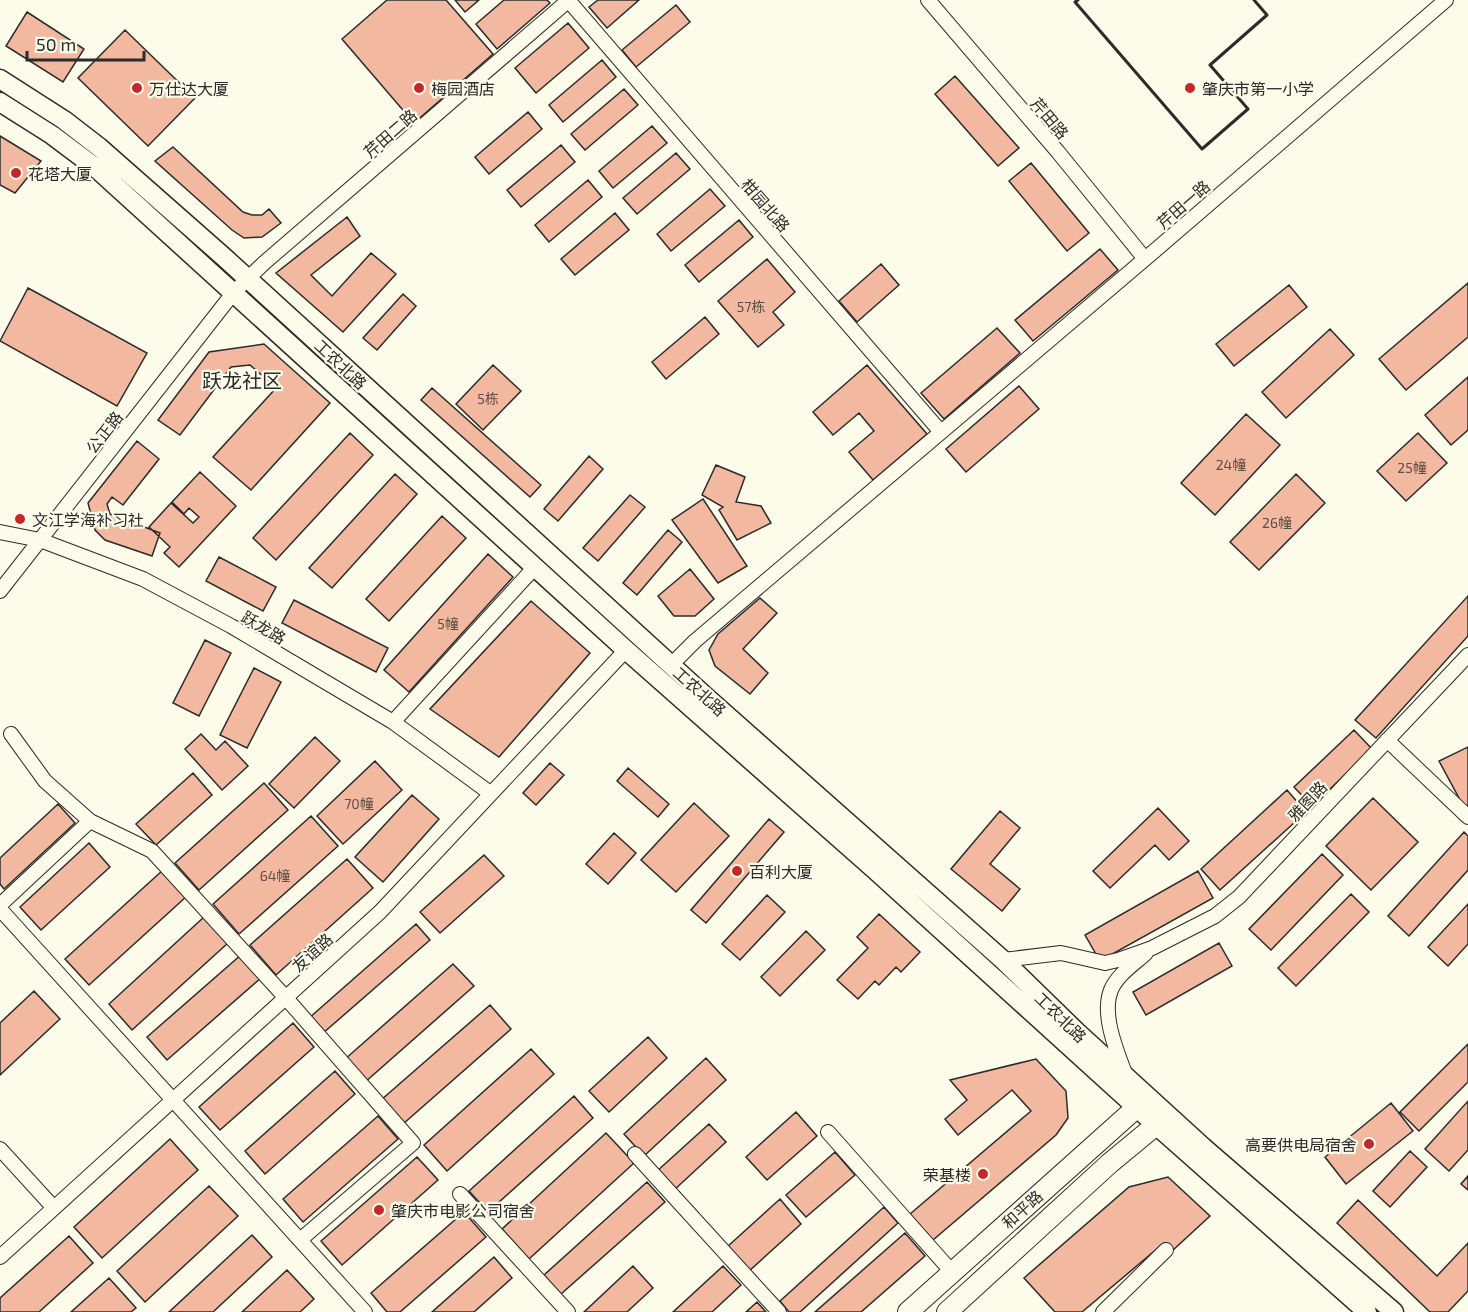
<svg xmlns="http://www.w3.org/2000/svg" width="1468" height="1312" font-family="'Exo 2','Noto Sans SC',sans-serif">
<rect width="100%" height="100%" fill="#fdfbea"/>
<path fill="#f2b8a0" stroke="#2b2b2b" stroke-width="1.5" d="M387 0H446L493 54 414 123 342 39Z
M455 0H479L465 12Z
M504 0H547L550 3 497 49 476 24Z
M598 0H639L607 28 589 7Z
M676 5 690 22 636 67 622 50Z
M27 12 84 49 63 82 6 46Z
M568 23 589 48 536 93 515 68Z
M125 30 195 98 148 146 78 78Z
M602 60 616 77 563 122 549 105Z
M955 76 1019 148 998 166 935 94Z
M624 89 638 105 585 150 571 134Z
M528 112 542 129 489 174 475 157Z
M652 126 667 143 613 188 599 171Z
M0 136 41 161 15 193 0 185Z
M561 145 575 162 521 207 507 190Z
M173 147 243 212 252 215H262L269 209 281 223 262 237 244 238 232 230 155 161Z
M676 153 690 169 637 214 623 198Z
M1031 163 1089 233 1067 251 1009 181Z
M588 180 602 197 549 242 535 225Z
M710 189 725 206 671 251 657 234Z
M615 213 629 230 575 275 561 259Z
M347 217 360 236 311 275 332 296 371 253 396 274 343 332 276 273Z
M739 220 753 237 699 282 685 265Z
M1100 249 1118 270 1033 341 1015 320Z
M767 259 795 292 773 312 784 325 758 347 718 301Z
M881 264 899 285 857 322 839 301Z
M1468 283V337L1406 390 1379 359Z
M1289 285 1307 307 1234 366 1216 344Z
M28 288 147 353 117 406 0 341Z
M403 294 416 306 377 350 363 338Z
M705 317 719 334 666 379 652 362Z
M997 328 1020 353 944 419 921 393Z
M1330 329 1354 355 1286 418 1262 392Z
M264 344 330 403 251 490 213 457 276 388 250 365 231 367 180 435 158 420 209 352Z
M493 365 521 391 483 430 456 404Z
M867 365 927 434 873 480 849 452 874 431 859 413 833 435 813 412Z
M1468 377V430L1451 445 1425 415Z
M1019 386 1039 409 966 472 946 449Z
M432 388 541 485 530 497 421 400Z
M1246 414 1280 445 1215 515 1181 483Z
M350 433 373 455 276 560 253 538Z
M1418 433 1447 463 1406 501 1377 471Z
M137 441 159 459 123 505 112 497 107 504 110 514 160 533 152 556 105 540 95 530 88 503Z
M589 456 603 469 558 521 544 509Z
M716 465 745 477 736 502 761 506 771 523 737 540 719 510 723 507 702 495Z
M200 472 236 506 179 567 164 553 170 547 149 527 171 503 193 523 199 517 189 508 184 514 172 502Z
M395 474 417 494 332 588 309 568Z
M1296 474 1325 503 1259 570 1230 542Z
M630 495 645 507 598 561 583 548Z
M703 499 747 566 718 583 672 520Z
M442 516 466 538 389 621 366 599Z
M668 530 682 542 637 595 623 583Z
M488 554 513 577 409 692 384 670Z
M219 557 276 587 263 611 206 581Z
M690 569 714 599 695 616H674L658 596Z
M1468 596V636L1376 738 1355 720Z
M760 598 777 613 743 649 768 673 750 694 715 666 709 650 718 634Z
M294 600 388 648 376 672 282 623Z
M531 601 590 653 499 757 430 709Z
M205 640 231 653 199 716 173 703Z
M254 668 281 682 247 748 220 735Z
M1354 730 1372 749 1312 806 1294 787Z
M201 734 216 750 225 741 248 766 222 790 185 749Z
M315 737 340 761 294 808 269 784Z
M1468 747V810L1466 811 1439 761Z
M375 761 402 790 343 844 317 816Z
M550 763 564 775 536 805 523 793Z
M628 768 669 804 658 817 617 781Z
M193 773 212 795 156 845 136 824Z
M264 783 288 810 199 890 175 863Z
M1287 790 1306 812 1220 890 1201 869Z
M412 795 439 819 383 882 355 857Z
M1373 798 1418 842 1371 890 1326 846Z
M694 803 729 836 676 892 641 860Z
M58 804 75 823 4 889 0 884V858Z
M1158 808 1189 841 1169 860 1155 845 1110 888 1093 871Z
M1000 811 1020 828 990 864 1020 889 1002 911 951 869Z
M311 816 338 846 239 934 213 904Z
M769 819 784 832 706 923 691 910Z
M1464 832 1468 836V870L1409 936 1388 916Z
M614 833 636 853 608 884 586 864Z
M89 843 110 867 41 930 20 907Z
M1322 854 1343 875 1271 950 1249 929Z
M484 855 504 876 440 933 420 912Z
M347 859 373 888 276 975 250 945Z
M163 870 187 896 89 985 65 959Z
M1198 871 1213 898 1100 961 1085 935Z
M1351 894 1369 912 1296 986 1278 968Z
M767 895 785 912 740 960 722 944Z
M1468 904V944L1448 966 1428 947Z
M879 914 920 952 901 972 896 967 879 985 875 981 858 999 837 980 868 948 857 937Z
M204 917 228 943 132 1030 109 1004Z
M416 924 430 940 322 1034 309 1018Z
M806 931 825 950 780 996 761 977Z
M1219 943 1232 966 1146 1015 1133 992Z
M242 954 262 977 167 1060 147 1037Z
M453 964 474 986 364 1083 344 1060Z
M34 991 60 1019 0 1075V1023Z
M490 1005 511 1029 403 1124 381 1100Z
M293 1023 314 1047 220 1130 199 1107Z
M648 1037 667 1058 609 1112 589 1091Z
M1468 1044V1082L1419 1131 1400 1112Z
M531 1049 554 1074 447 1171 424 1145Z
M706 1058 726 1080 644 1156 624 1134Z
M1036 1059 1066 1091 1068 1118 1056 1135 933 1240 910 1214 1031 1111 1012 1090 958 1135 945 1119 967 1100 950 1080Z
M335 1071 355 1094 265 1174 245 1151Z
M574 1096 593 1118 488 1212 469 1191Z
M1468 1101V1150L1449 1171 1425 1149Z
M1391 1103 1413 1131 1346 1184 1325 1157Z
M796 1112 817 1136 767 1180 746 1157Z
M378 1116 398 1139 303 1222 283 1199Z
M709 1124 726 1142 673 1191 656 1172Z
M606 1133 634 1163 529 1259 502 1229Z
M170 1139 198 1170 102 1258 74 1227Z
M1410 1151 1427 1167 1390 1207 1373 1191Z
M835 1152 855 1175 806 1217 786 1195Z
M417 1157 438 1180 342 1265 321 1241Z
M1468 1176V1190L1461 1184Z
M1168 1177 1210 1216 1172 1251 1164 1243 1082 1312H1055L1024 1278 1129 1187Z
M647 1182 665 1202 561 1294 544 1275Z
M209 1186 238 1216 145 1302 117 1271Z
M780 1199 801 1224 748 1272 727 1247Z
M1358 1200 1437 1276 1468 1243V1291L1448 1312H1430L1337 1223Z
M884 1207 898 1223 800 1312H789L780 1301Z
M464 1212 486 1237 400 1312H387L371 1293Z
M905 1233 925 1256 861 1312H815Z
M252 1235 272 1257 213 1312H169Z
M69 1236 93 1263 39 1312H0V1298Z
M494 1257 512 1278 474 1312H432Z
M633 1266 653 1288 627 1312H584Z
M723 1266 741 1285 712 1312H673Z
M287 1270 314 1299 300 1312H242Z
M109 1278 136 1308 131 1312H71Z
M757 1302 766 1312H746Z"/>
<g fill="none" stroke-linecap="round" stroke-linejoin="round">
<g stroke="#2b2b2b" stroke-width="16">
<path id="minor" d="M568 0 940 431
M928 0 1058 152 1145 259
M0 532 40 540 143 579 231 626 393 722 490 793
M0 591 234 292 264 263 569 0
M671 665 695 641 1145 259 1446 0
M393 722 535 567
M11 734 45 781 90 821 152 851 286 998 413 1143 300 1240
M1387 740 1468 817
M0 905 90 821
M0 909 365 1312
M1003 960 1061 953 1105 963 1118 960 1152 948 1215 916 1239 897 1468 655
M1126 1076C1117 1052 1101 1015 1111 990 1117 975 1134 964 1146 953
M828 1132 952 1272
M0 1149 54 1208
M635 1154 779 1312
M460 1194 568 1312
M0 1257 380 912 626 650
M1103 1312 1166 1250"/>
</g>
<g stroke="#2b2b2b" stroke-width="21">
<path id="tertiary" d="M0 79 64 120 99 147 225 258 705 696 1003 960 1078 1033 1203 1147 1394 1312
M0 102 52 135 96 168 626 650 875 870 1156 1125 1367 1312"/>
</g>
<g stroke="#2b2b2b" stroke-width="22">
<path id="secondary" d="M908 1312 1136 1108
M947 1312 1110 1163 1156 1125"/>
</g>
<use href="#minor" stroke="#fdfbea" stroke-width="14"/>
<use href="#tertiary" stroke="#fdfbea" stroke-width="18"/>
<use href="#secondary" stroke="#fdfbea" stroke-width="20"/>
<path stroke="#2b2b2b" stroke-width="3" d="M1078 0 1075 2 1202 149 1248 109 1210 65 1267 15 1254 0"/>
</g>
<g fill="#c62828" stroke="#fdfbea" stroke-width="2">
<circle cx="137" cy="88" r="6"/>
<circle cx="419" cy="88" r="6"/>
<circle cx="1190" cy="88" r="6"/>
<circle cx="16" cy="173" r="6"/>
<circle cx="20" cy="519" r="6"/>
<circle cx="737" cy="871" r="6"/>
<circle cx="1369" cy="1144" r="6"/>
<circle cx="983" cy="1174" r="6"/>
<circle cx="379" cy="1210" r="6"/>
</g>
<g text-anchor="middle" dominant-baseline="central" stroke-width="4.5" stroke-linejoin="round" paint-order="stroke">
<g font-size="14" fill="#5d4e48">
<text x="751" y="306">57栋</text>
<text x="488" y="398">5栋</text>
<text x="1231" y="464">24幢</text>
<text x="1412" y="467">25幢</text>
<text x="1277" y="522">26幢</text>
<text x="448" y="623">5幢</text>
<text x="359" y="803">70幢</text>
<text x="275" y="875">64幢</text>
</g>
<g font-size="16" fill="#2b2b2b" stroke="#fdfbea" text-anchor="start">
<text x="149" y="88">万仕达大厦</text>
<text x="431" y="88">梅园酒店</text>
<text x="1202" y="88">肇庆市第一小学</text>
<text x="28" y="173">花塔大厦</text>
<text x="32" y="519">文江学海补习社</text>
<text x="749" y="871">百利大厦</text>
<text x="1357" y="1144" text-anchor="end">高要供电局宿舍</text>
<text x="971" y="1174" text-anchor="end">荣基楼</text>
<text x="391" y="1210">肇庆市电影公司宿舍</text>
</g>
<g font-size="16" fill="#2b2b2b" stroke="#fdfbea">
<text transform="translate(1050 118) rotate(50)">芹田路</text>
<text transform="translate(390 133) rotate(-41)">芹田二路</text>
<text transform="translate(1183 204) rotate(-41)">芹田一路</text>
<text transform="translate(766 205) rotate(49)">柑园北路</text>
<text transform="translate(341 364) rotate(43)">工农北路</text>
<text transform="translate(104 432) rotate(-52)">公正路</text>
<text transform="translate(264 627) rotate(31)">跃龙路</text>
<text transform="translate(700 691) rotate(42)">工农北路</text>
<text transform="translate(1307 801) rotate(-47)">雅图路</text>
<text transform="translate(312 952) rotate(-42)">友谊路</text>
<text transform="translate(1061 1017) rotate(44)">工农北路</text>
<text transform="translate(1022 1209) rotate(-42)">和平路</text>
</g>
<g font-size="20" fill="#2b2b2b" stroke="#fdfbea">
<text x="242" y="380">跃龙社区</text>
</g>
</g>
<path d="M27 51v9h117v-9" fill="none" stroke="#2b2b2b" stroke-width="3"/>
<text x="36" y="51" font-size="18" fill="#2b2b2b" stroke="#fdfbea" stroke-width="4.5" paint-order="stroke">50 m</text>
</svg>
